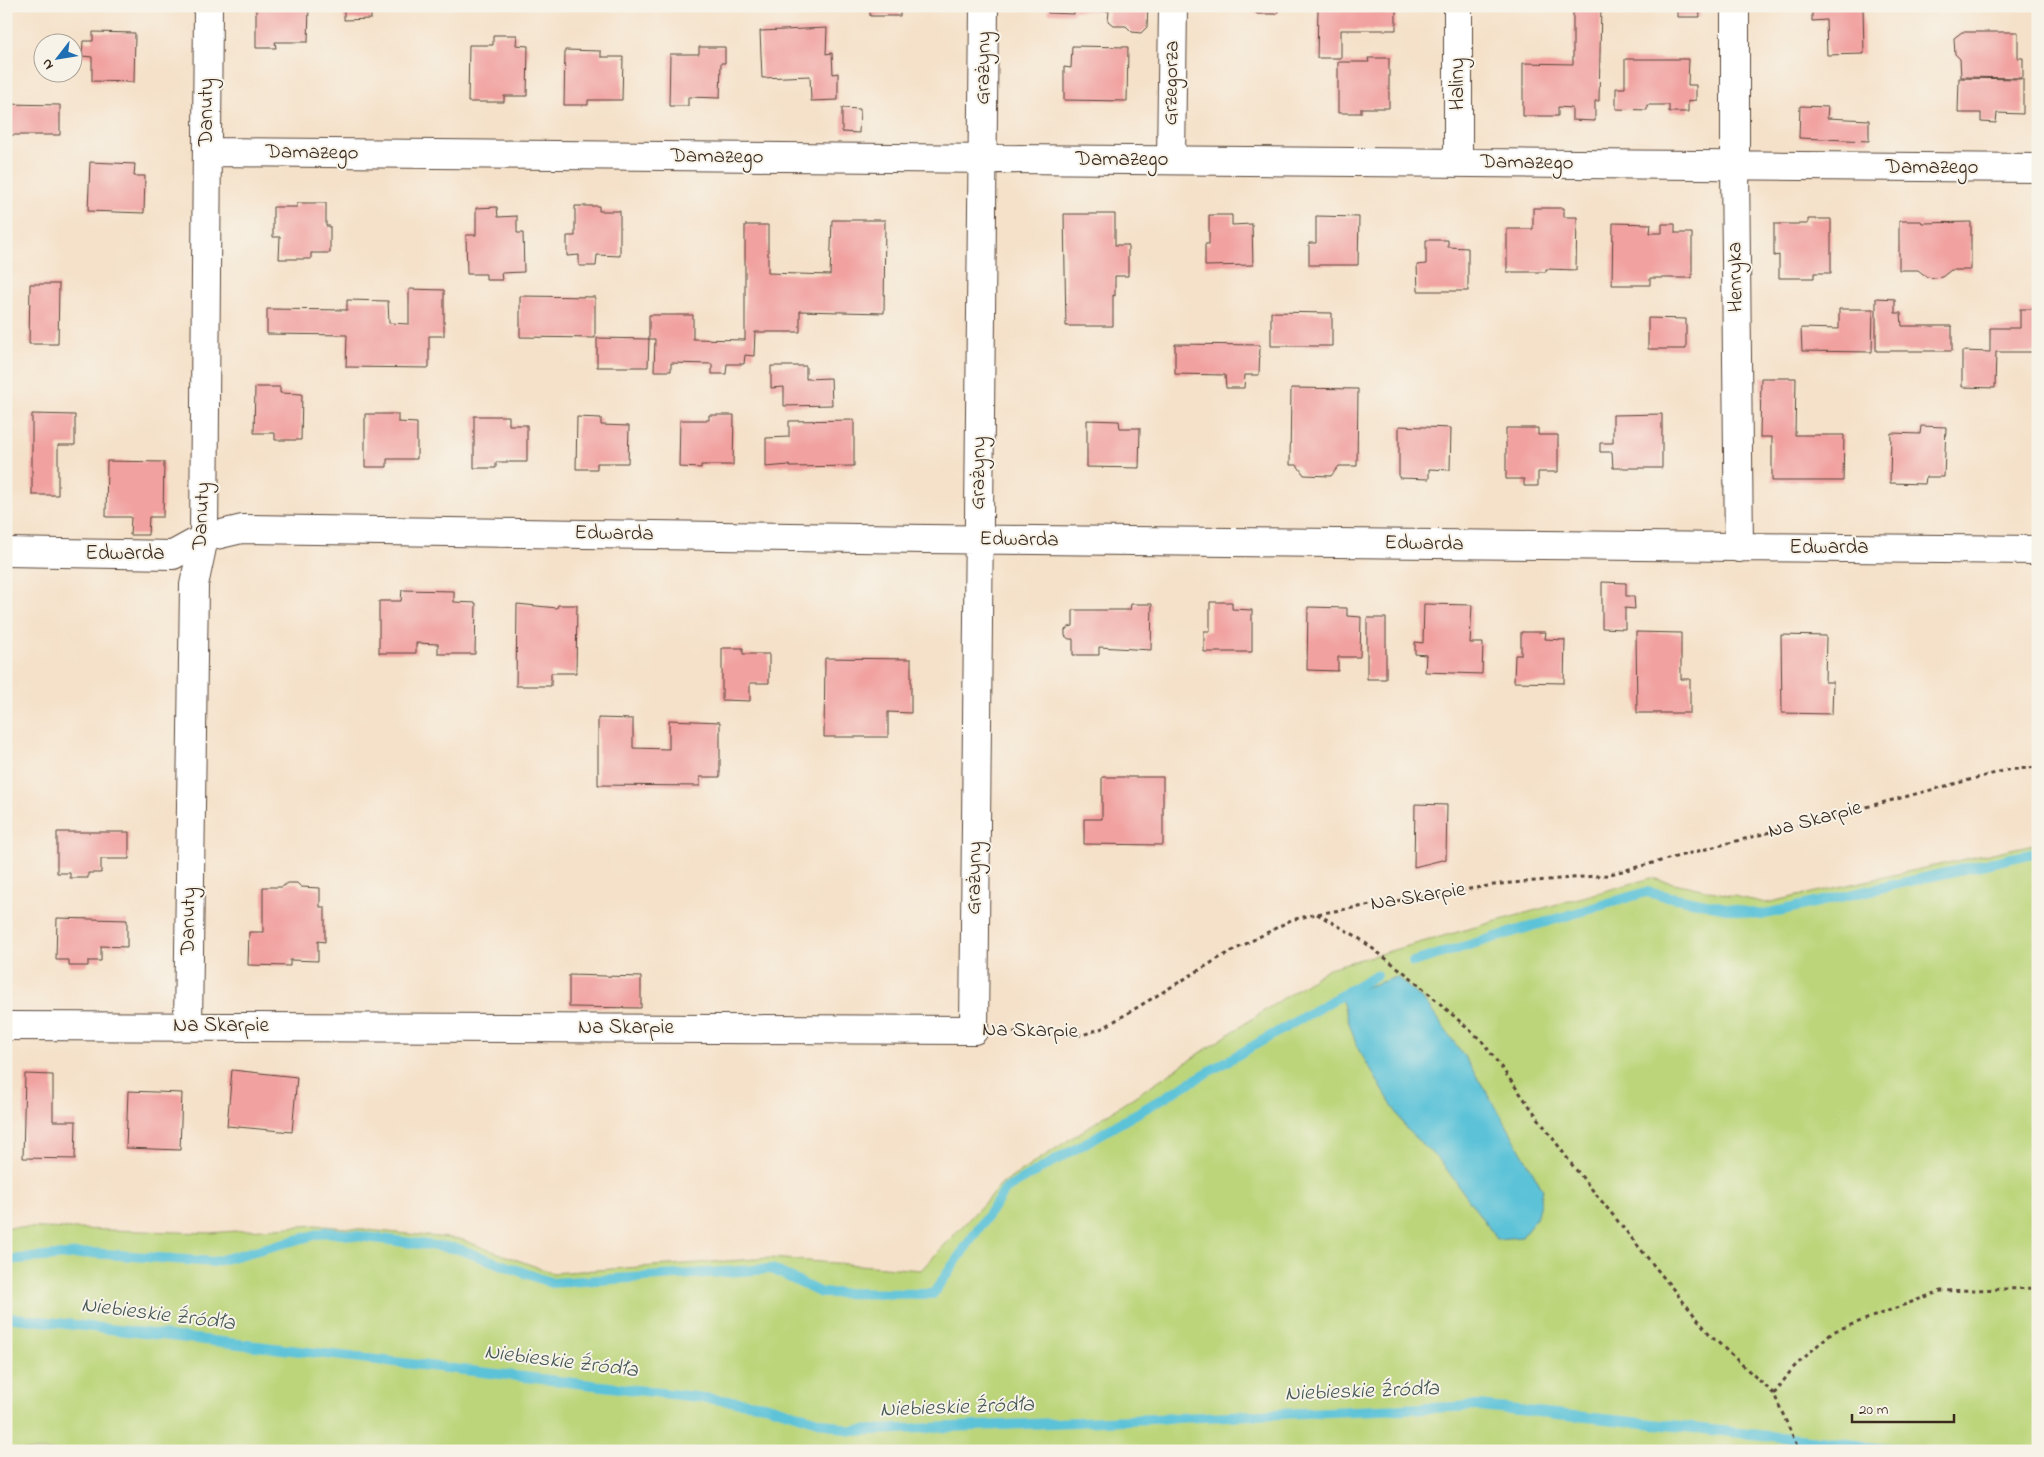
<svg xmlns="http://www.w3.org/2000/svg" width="2044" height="1457" font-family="'Indie Flower',sans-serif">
<rect width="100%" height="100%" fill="#f7f3e8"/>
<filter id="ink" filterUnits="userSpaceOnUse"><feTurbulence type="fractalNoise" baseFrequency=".02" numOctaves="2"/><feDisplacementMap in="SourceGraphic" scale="10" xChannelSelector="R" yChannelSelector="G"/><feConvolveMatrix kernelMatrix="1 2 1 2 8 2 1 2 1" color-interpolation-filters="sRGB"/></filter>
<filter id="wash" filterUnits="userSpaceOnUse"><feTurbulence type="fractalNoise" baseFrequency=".0096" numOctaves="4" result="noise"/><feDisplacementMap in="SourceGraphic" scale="20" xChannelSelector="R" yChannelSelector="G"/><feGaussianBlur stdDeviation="1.12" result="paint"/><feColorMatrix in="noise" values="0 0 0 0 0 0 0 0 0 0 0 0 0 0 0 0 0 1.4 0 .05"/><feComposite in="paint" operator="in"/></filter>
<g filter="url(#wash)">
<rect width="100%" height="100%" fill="#f5e1c9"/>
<path fill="#bcd57a" stroke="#7c804c" d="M2038 843V1451H6V1227L210 1233 315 1225 460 1239 553 1273 771 1258 921 1270 1002 1184 1329 968 1651 878 1766 903Z"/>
<path fill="#5bc2d8" stroke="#4b767b" d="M1397 977 1425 1002 1462 1053 1499 1112 1543 1190 1536 1219 1522 1237 1497 1239 1443 1164 1407 1130 1357 1047 1340 995Z"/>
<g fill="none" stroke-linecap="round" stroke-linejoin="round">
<path stroke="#5bc2d8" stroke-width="10" d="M1413 962 1646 892 1761 915 2038 852
M6 1260 92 1253 213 1262 326 1232 459 1249 552 1283 772 1269 821 1293 933 1294 1006 1189 1376 975
M6 1317 765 1405 851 1431 1479 1406 1916 1451"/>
</g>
<g id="blocks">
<path fill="#f1a2a0" d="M256 6H309L308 42H275L276 48H256Z
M344 6H371V19L344 20Z
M870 6H900V16H870Z
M1048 6H1148L1147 27 1141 33 1132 32 1126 26H1114L1108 21 1109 11H1074V14L1048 13Z
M1251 6H1282L1276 14H1257Z
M1573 6H1601L1599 101H1595V121L1572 120V108L1558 107V116H1523V63L1573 64Z
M1677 6H1699L1700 17H1677Z
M1812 6H1863L1864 54 1827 55 1826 20 1812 21Z
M1318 7 1396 8V30H1341V58H1317Z
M827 28 826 54 832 53 833 74 838 73V100L811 101 810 76 762 78 760 31Z
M93 32 135 33 134 82 92 81V57L82 56 83 41H93Z
M1962 32H2018V58H2023V78L1961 77 1960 59 1955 54 1954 38Z
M493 35H517L516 45 528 46 527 96H504V102H468L469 45H493Z
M1072 46 1128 47 1127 101 1064 100V67L1071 68Z
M699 47H725V63H721L720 98 688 97V106H669L670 54H699Z
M565 50 601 51V57H623L622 100H588V105H564Z
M1368 58H1389V108H1361V113H1338V62H1369Z
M1625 59H1689L1688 85H1696V100L1688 101V112H1669V105H1647V110L1616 109V88H1625Z
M1959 78 2023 79V114L1997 113 1996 123 1981 122V113H1958Z
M6 104 60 105V135H11L10 129H6Z
M1800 106 1828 107 1827 118 1869 120V141L1799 138Z
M842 108 860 109 859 133 842 132Z
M90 162 135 164 134 176H145L144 213 88 211Z
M297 203H326V226H330V253H311V259H279L280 237H273V207H297Z
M575 206H599V211H620V256L597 255 596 266H579V255L567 256V236H575Z
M497 207 498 217 517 216V233H523L524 272 501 273 502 280H486V274H467L466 235H476V208Z
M1533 208H1564V217H1577L1576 270 1546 269V272H1507V229H1533Z
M1064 214H1115V245H1128V276H1115V296L1113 295V326H1066Z
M1209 215H1232V225L1252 224 1253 265 1205 266V244H1209Z
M1316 216 1359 217 1358 265H1309V243H1316Z
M1808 219H1831V273H1814V278H1779V255L1774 256V224H1808Z
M832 220H885L884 313 800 311V332H755L754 356 745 355 744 364H727L726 374H712V364L671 363V371H654L655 339H649V315H693V339L745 340V225H768V273L830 275Z
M1899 221H1921L1922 223 1971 222V270H1951L1942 277 1935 278 1927 277 1918 270H1899Z
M1613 223 1651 224 1650 233H1662V224H1675V233H1692V278H1650V285H1612Z
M1426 240H1448V247L1468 248V291H1418L1417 265 1426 264Z
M30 284H59L58 344H29Z
M409 289 444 290V336H429V368L346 367 347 335 267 334V309L347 310V300L388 301 389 323 409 324Z
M520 296 595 297V338L520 337Z
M1876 298 1895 299V313H1901L1902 326H1952V351H1876Z
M1839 309H1873L1872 352 1802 351 1801 328 1839 329Z
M2020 309H2038V352H1996L1995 388 1962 387V351L1990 352V328H2020Z
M1271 312 1332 313V346H1271Z
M1648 318 1686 319V349H1648Z
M597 338 649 339 648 367H597Z
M1175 344 1260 345 1259 375H1245L1244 388H1226L1225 375 1175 374Z
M771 366H806V379L831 378 832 405 784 406V387L771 388Z
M1761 378H1796L1795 435H1844L1843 481H1772V437H1760Z
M255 387H280V393L302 394 301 440H275V433H254Z
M1291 388 1358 389 1357 466H1339L1331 476 1304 475 1297 465H1290Z
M32 414 75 415V445H58V495H32Z
M365 414H398V422L417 423V459H387V467H365Z
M1662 414V468H1613L1612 452H1600V443H1613V415Z
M709 415H734L733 465H701V468L679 467 680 420H709Z
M474 416H509V425H527V462H496V468H474Z
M577 417 601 418V425L629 426 628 463H597V469H576Z
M854 420V466L790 467 789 465 766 467V438L789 437V421Z
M1087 420 1119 421 1120 428H1140L1139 468 1087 467Z
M1399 426 1451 428 1450 470 1429 469V479L1399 478Z
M1921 426 1946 427 1944 477H1926L1925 484 1890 483 1891 433 1920 434Z
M1506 428H1538V435H1558V472H1538V486H1524V479H1506Z
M107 461 164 462 163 517H149L148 535H130L131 517H106Z
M1602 582 1626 583V596H1634L1635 609 1625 608V629L1602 628Z
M402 590 454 591V602L476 603 475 654H438V644L416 643V653H379V601H401Z
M1210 602H1232V609L1252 610V652H1204V631H1210Z
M517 604 557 608 558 605H577L576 673H551V686H516Z
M1131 604H1152L1151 650 1099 647V655H1073V639H1069L1065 636V630L1069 627 1073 626V610H1130Z
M1424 604 1472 605 1470 643H1483L1482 674 1425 672 1426 655 1415 654V642L1423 643Z
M1308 607 1347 608V616L1361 617 1360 657H1338V671L1307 670Z
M1367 618H1386V679H1367Z
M1521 632H1546L1545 639 1565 640 1564 683 1514 682 1515 655H1521Z
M1636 632 1681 633V679H1690V713H1637Z
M1781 635 1826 636 1825 682H1833L1832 714 1782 713Z
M722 648H743V654H769V683H750V701L722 700Z
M825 658 911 659V713L888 712V737H824Z
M598 718 633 719V748L669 749V720L720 722V777H700V786L598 785Z
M1102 777H1163V845L1084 844V819H1102Z
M1415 804 1447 805 1446 859 1414 867Z
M57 832H129V859H101V873H88V878H70V873H57Z
M287 883H297L301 887 320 888V907H325V942L318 941V961L290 960V966L248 965 249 932H263V887H282Z
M57 918 127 920V947L101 946V961H88V966H69V960H56Z
M569 975 641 977V1008L569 1007Z
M232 1070 297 1077 292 1132 227 1126Z
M25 1074 53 1075V1121H76L75 1159 23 1158Z
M128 1091 182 1093 180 1150 126 1148Z"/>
</g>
</g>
<g filter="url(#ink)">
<use href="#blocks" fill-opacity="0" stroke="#574538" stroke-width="1"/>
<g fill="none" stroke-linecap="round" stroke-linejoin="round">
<g stroke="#574538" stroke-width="30">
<path id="minor" d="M1735 6V166L1739 548
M207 152 2038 168
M1171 160 1173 6
M1458 162V6
M6 552 173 555 204 538 242 529 926 539 2038 550
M6 1026 974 1030 984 6
M188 1026 194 585 204 538 208 6"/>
</g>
<path stroke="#574538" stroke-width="3" stroke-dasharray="4 4" stroke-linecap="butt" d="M1317 914 1356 936 1409 976 1482 1041 1573 1166 1712 1337 1774 1394 1797 1446 1803 1451
M1005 1032 1082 1035 1103 1028 1221 957 1291 920 1316 914 1500 884 1607 875 2007 770 2038 767
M1774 1394 1792 1369 1832 1332 1941 1291 2038 1288"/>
<use href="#minor" stroke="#fff" stroke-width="28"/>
</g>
</g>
<g text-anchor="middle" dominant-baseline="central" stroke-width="4" stroke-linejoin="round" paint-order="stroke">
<g font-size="21" fill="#3b2a1e" stroke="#f7f3e8">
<text transform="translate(984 68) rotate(-89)">Grażyny</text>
<text transform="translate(1172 83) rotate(-89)">Grzegorza</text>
<text transform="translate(1458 84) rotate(-90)">Haliny</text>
<text transform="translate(207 112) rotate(-90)">Danuty</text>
<text transform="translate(312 153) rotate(1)">Damazego</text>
<text transform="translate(717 157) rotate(1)">Damazego</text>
<text x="1122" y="160">Damazego</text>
<text transform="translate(1527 163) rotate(1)">Damazego</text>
<text x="1932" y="168">Damazego</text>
<text transform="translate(1736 277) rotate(-91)">Henryka</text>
<text transform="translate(979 473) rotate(-89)">Grażyny</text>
<text transform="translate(202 516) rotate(-87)">Danuty</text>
<text transform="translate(614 534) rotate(1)">Edwarda</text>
<text transform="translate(1019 540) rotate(1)">Edwarda</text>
<text transform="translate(1424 544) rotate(1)">Edwarda</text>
<text x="1829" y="548">Edwarda</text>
<text x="125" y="554">Edwarda</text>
<text transform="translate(1815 820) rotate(-15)">Na Skarpie</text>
<text transform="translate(975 878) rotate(-89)">Grażyny</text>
<text transform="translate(1418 897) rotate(-9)">Na Skarpie</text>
<text transform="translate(189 921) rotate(-89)">Danuty</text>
<text x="221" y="1026">Na Skarpie</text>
<text x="626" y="1028">Na Skarpie</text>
<text transform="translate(1030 1031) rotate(1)">Na Skarpie</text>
</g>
<g font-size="22" font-style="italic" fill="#455856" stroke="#f7f3e8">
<text transform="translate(158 1315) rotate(7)">Niebieskie Źródła</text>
<text transform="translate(561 1362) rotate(7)">Niebieskie Źródła</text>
<text transform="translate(1362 1392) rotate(-2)">Niebieskie Źródła</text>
<text transform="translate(957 1408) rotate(-2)">Niebieskie Źródła</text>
</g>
</g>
<rect width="2044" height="1457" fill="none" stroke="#f7f3e8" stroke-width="25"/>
<g transform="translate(58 58) rotate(239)"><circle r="24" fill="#f7f3e8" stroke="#aca397"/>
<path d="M0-4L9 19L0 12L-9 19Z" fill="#1f6fb2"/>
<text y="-8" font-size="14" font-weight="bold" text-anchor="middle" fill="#3b2a1e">N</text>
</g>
<path d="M1852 1414v8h102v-8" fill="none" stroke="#3b2a1e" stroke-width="2.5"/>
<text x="1859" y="1414" font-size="15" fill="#3b2a1e" stroke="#f7f3e8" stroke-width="4" paint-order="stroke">20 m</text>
</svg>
